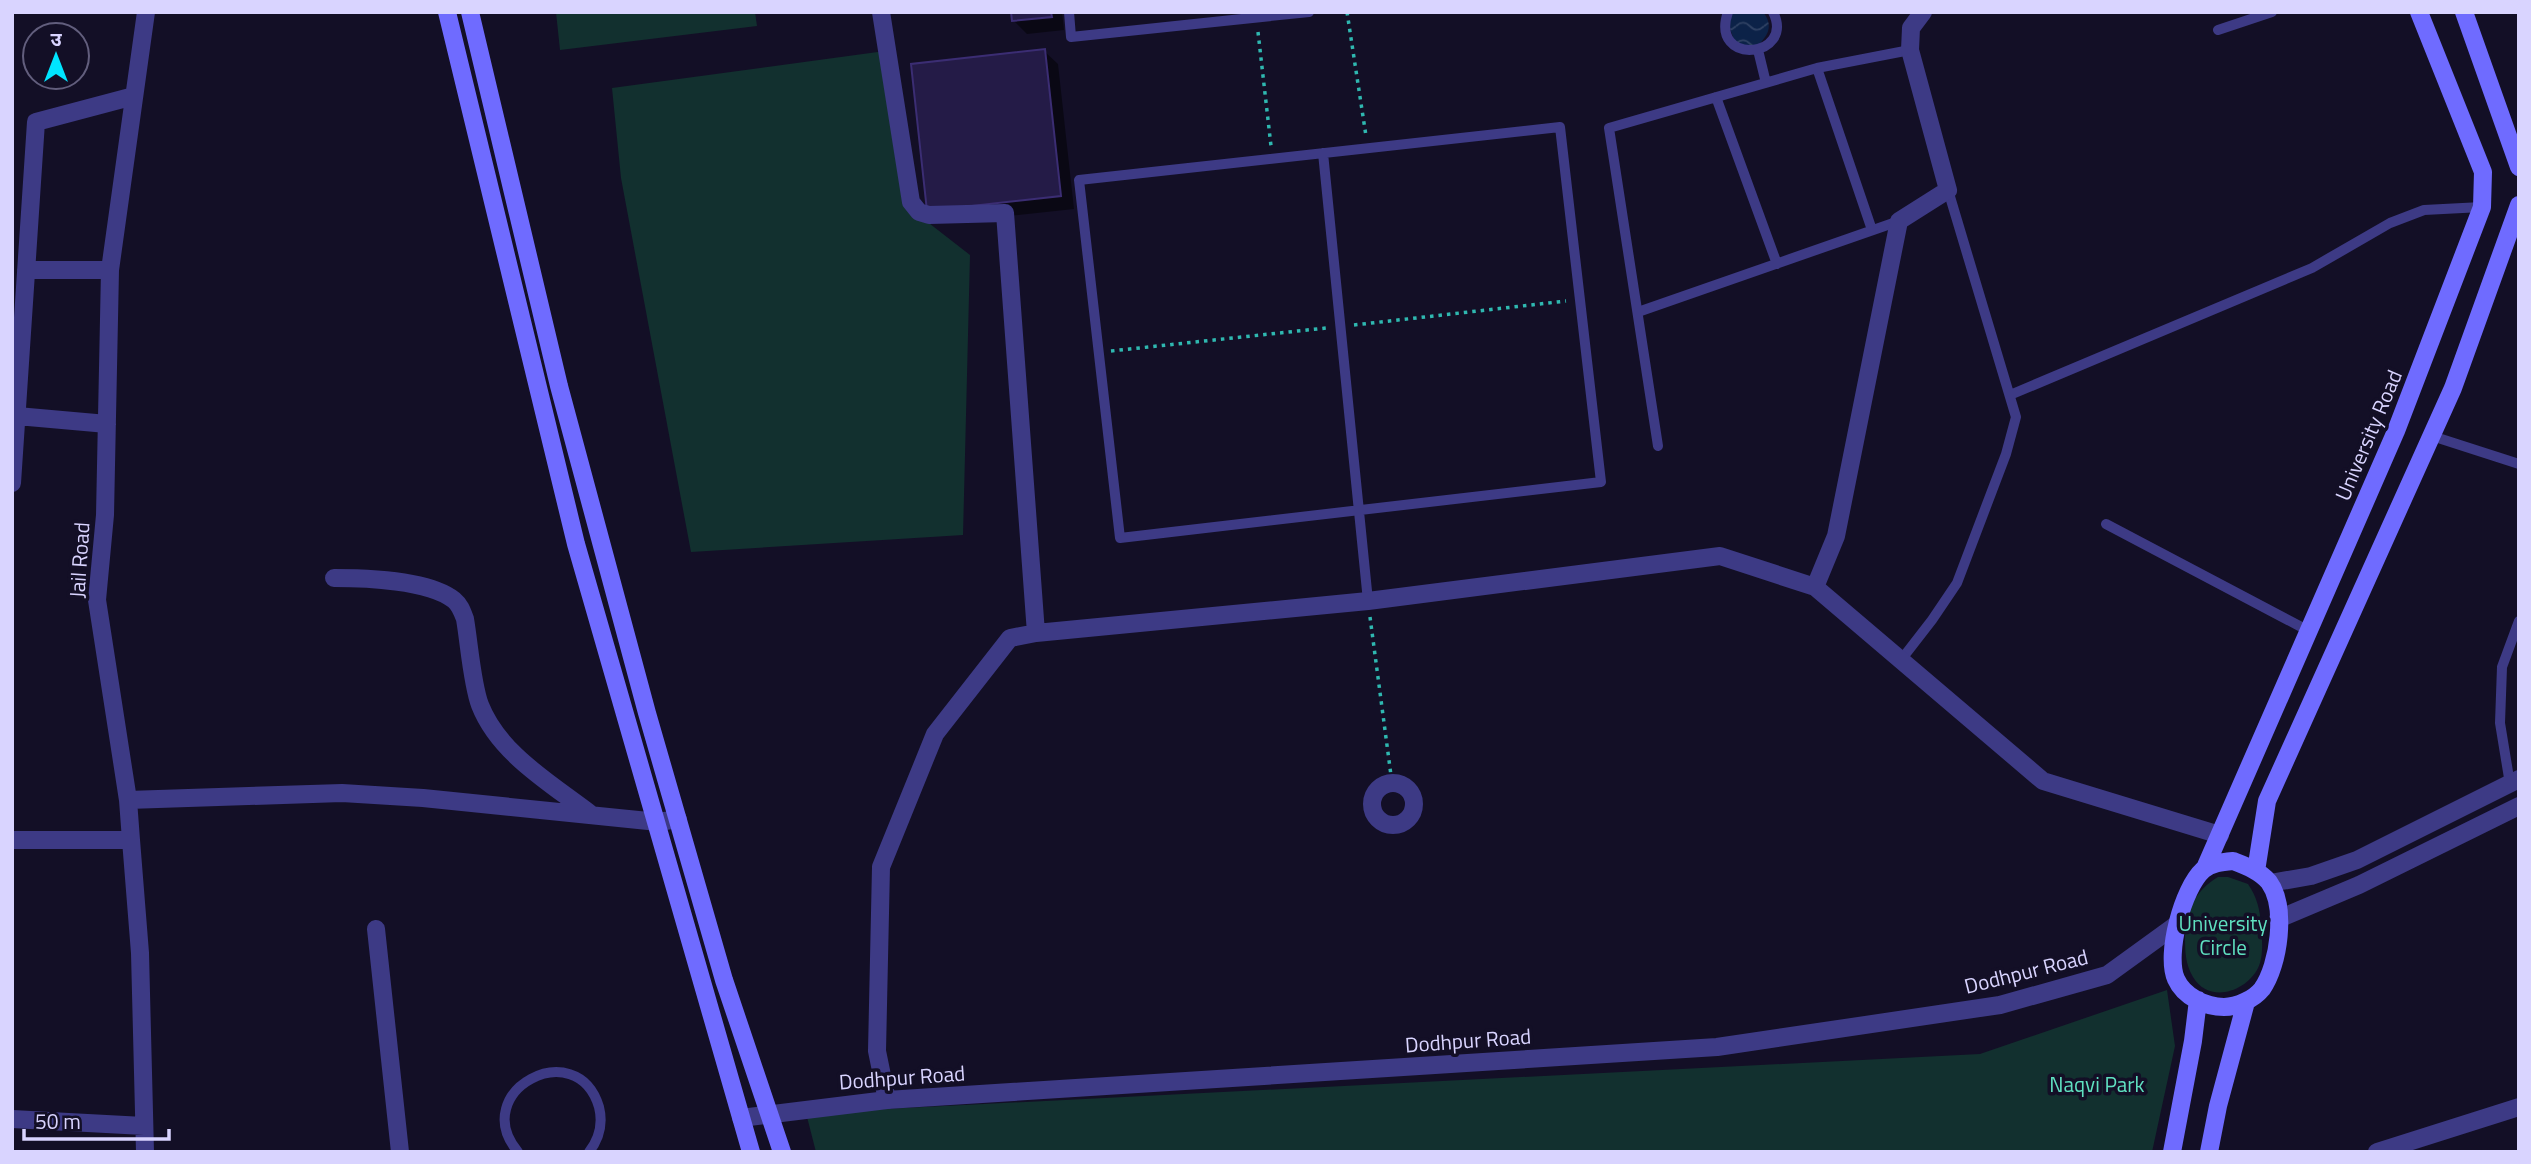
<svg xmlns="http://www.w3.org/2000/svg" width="2531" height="1164" font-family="'Titillium Web','Noto Sans Devanagari',sans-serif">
<defs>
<pattern id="water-waves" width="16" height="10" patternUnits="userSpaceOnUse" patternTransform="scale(1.75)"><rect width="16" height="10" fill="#0c2248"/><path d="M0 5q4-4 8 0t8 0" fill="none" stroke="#2f4163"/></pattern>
</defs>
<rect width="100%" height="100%" fill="#130f26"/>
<path fill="#12302f" d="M556 12H755L757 26 560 50Z
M885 51 907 206 970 255 963 535 691 552 621 178 612 88Z
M2218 877H2228L2248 884C2257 897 2260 910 2261 925 2262 938 2264 956 2258 968 2246 992 2209 1004 2193 977 2185 964 2185 950 2185 935 2186 910 2196 890 2218 877Z
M2167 990 2175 1046 2152 1152H816L806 1113 1980 1054Z"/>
<path fill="url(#water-waves)" d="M1733 12H1763C1774 26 1768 36 1756 47L1736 45 1727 21Z"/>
<path fill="#0007" d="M1013 12H1062L1064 30 1027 34 1014 21Z
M1044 51 1058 64 1074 209 942 223Z"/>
<path fill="#241b47" stroke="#3b2d73" stroke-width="2" d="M1011 12H1051L1052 17 1012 21Z
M1045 49 1061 196 927 211 911 64Z"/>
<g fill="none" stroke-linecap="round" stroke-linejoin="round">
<path stroke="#2fb8b0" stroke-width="3.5" stroke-dasharray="3.5 5" stroke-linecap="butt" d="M1347 12 1366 136
M1258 32 1271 146
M1354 325 1566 301
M1111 351 1326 328
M1370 617 1392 783"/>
<path stroke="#3d3a85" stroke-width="10" d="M1069 12 1071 37 1309 12
M1728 12C1709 67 1796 58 1773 12
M2218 30 2272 12
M1758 50 1766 83
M1817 68 1872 230
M1716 97 1777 264
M1560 127 1601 482 1120 538 1079 180Z
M1323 153 1368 601
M1638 312 1899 221
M2010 395 2312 268 2390 223 2424 210 2482 207
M2432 436 2519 464
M1658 446 1609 128 1817 68 1910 50
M2106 524 2307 630
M1901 660 1932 620 1957 583 2006 454 2016 417 1948 190
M2510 784 2500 723 2502 667 2519 621
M518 1152C467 1091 577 1033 599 1107 603 1123 599 1139 589 1152"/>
<path stroke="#3d3a85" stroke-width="18" d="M881 12 911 202 919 212 929 215 1005 213 1036 633
M26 270H110
M17 416 107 424
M12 483 36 122 134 96
M334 578C364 578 429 580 454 600 460 605 462 611 465 619 469 642 472 684 480 705 499 754 552 784 592 815
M1815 587 1836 536 1899 221 1948 190 1910 50 1911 28 1923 12
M1372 804a21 21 0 1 1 42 0a21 21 0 1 1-42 0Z
M128 800 342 793 423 798 658 822 678 819
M12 840H131
M376 929 400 1152
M887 1100 877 1051 881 867 935 734 1010 638 1036 633 1368 601 1720 556 1815 587 2043 781 2220 835
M12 1119 144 1126
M145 1152 140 953 131 840 128 800 97 600 105 515 110 270 146 12
M2377 1152 2519 1107"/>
<path stroke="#3d3a85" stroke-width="18" d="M2270 883 2311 876 2357 860 2519 779
M2278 919 2359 885 2519 806
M741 1118 887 1100 1717 1047 2000 1005 2107 975 2176 925"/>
<path stroke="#6f6bff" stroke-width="18" d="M447 12 576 544 751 1152
M470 12 559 386 647 713 724 980 782 1152
M2464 12 2519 167
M2233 861C2246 866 2260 871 2269 882 2287 907 2279 965 2262 989 2254 999 2237 1007 2224 1007 2206 1007 2184 997 2176 979 2165 954 2183 888 2203 870 2211 863 2222 862 2233 861Z
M2205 868 2396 431 2482 207 2483 172 2419 12
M2256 871 2267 801 2453 388 2519 205
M2172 1152 2193 1041 2198 1000
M2209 1152 2218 1106 2246 1002"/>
</g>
<g text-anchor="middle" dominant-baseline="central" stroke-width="7" stroke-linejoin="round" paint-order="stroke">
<g font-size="21" fill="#d9d4ff" stroke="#130f26">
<text transform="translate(2368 435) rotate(-67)">University Road</text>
<text transform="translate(79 560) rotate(-86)">Jail Road</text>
<text transform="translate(2026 971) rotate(-14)">Dodhpur Road</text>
<text transform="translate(1468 1040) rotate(-4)">Dodhpur Road</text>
<text transform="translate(902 1077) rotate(-4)">Dodhpur Road</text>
</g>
<g font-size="21" fill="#5fe0c0" stroke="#130f26">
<text x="2223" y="923">University<tspan x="2223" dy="24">Circle</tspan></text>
<text x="2097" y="1084">Naqvi Park</text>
</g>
</g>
<rect width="2531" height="1164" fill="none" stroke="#d9d4ff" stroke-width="28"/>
<g transform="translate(56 56)"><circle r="33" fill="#130f26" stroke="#625e7d" stroke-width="2"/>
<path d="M0-5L12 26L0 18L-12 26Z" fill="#00e5ff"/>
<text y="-10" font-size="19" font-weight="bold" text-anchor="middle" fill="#d9d4ff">उ</text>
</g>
<path d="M24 1129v10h145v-10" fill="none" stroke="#d9d4ff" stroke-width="3.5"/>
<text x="35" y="1129" font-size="21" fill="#d9d4ff" stroke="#130f26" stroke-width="5" paint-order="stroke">50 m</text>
</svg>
